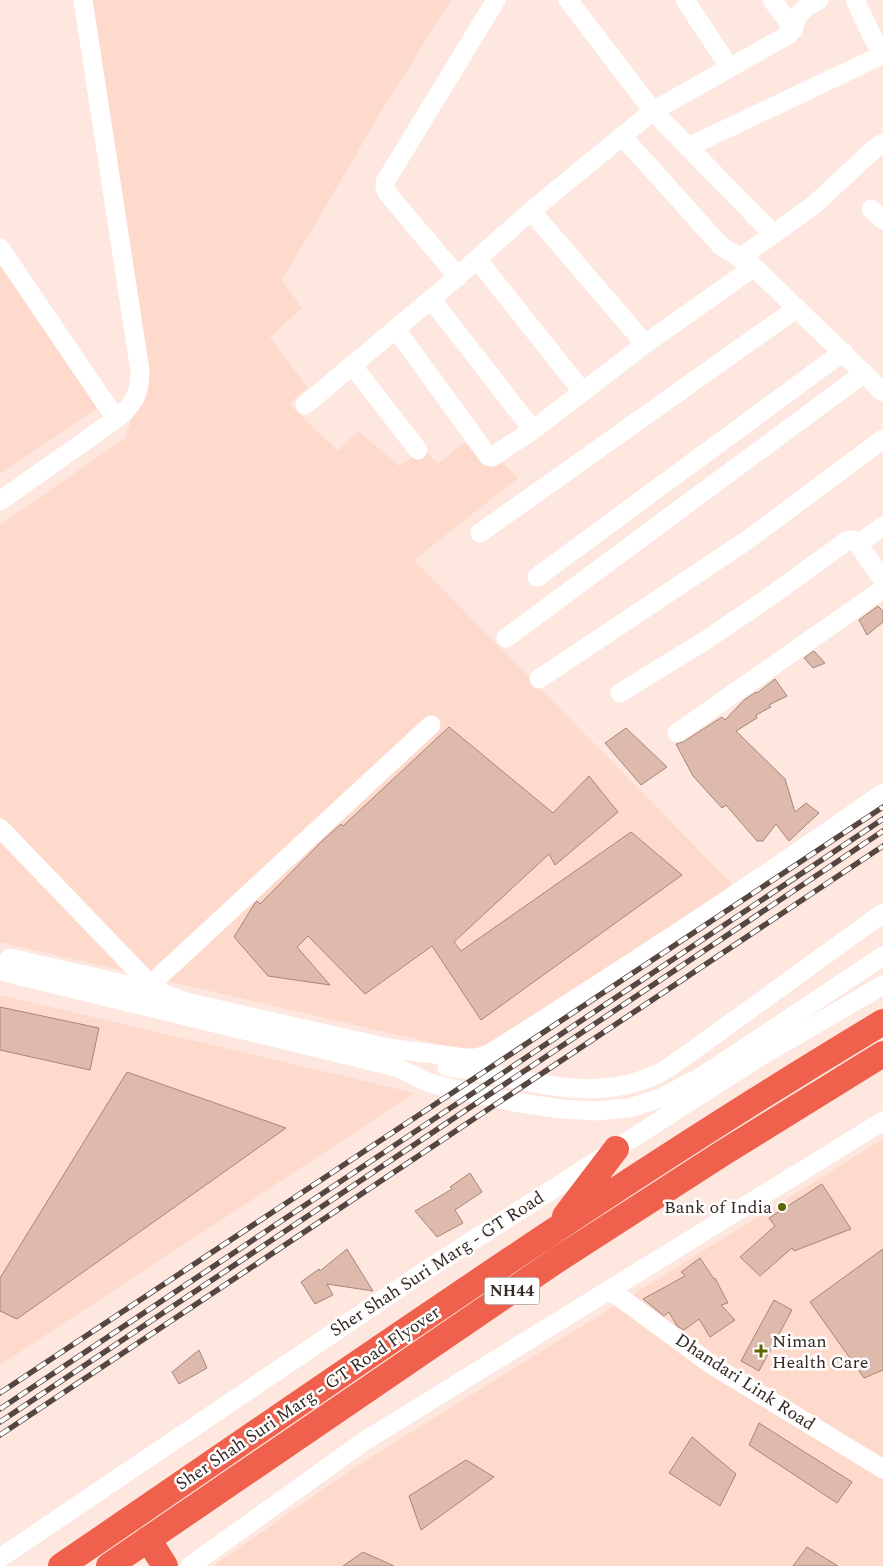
<svg xmlns="http://www.w3.org/2000/svg" width="883" height="1566" font-family="Spectral,serif">
<rect width="100%" height="100%" fill="#fde7de"/>
<path fill="#fedacc" d="M92 0H451L381 112 282 280 302 308 270 337 307 387 289 404 338 451 358 431 399 466 424 449 438 464 464 442 481 458 489 451 518 478 414 560 737 889 484 1055 0 942V525L125 438 148 370Z
M0 260 99 407 0 474Z
M0 995 415 1093 0 1365Z
M883 1139V1566H213L355 1467Z"/>
<path fill="#debaac" stroke="#a78578" d="M878 606 883 611V622L867 635 859 620Z
M814 651 825 663 813 668 804 658Z
M775 679 787 696 769 705 771 707 756 715 757 718 736 731 785 779 795 812 806 803 819 813 789 841 776 824 763 841H757L726 805 722 808 693 776 676 744 683 742 722 717 725 720 744 700 756 692 757 693Z
M449 727 553 813 589 776 618 812 555 865 549 854 454 942 461 951 631 832 682 875 481 1020 432 946 365 994 308 936 297 947 330 985 268 976 234 937 255 903 257 901 260 904 322 841 341 824 343 826Z
M626 728 667 767 641 785 605 743Z
M0 1007 99 1028 90 1070 0 1050Z
M127 1072 286 1128 17 1319 0 1311V1278Z
M470 1173 482 1192 455 1210 463 1223 437 1237 415 1211 452 1189 450 1187Z
M822 1184 851 1229 794 1251 792 1248 760 1276 740 1257 775 1226 769 1218Z
M347 1249 373 1291 327 1284 333 1295 315 1304 301 1282 319 1269 320 1271Z
M883 1249V1370L864 1378 810 1302Z
M700 1258 714 1279 715 1278 728 1303 721 1305 735 1320 710 1337 699 1319 684 1330 677 1326 669 1312 664 1316 643 1299 685 1276 681 1272Z
M774 1300 792 1310 759 1371 741 1361Z
M199 1350 207 1368 179 1384 172 1372Z
M759 1423 852 1482 837 1503 749 1445Z
M692 1437 736 1474 720 1506 669 1473Z
M466 1460 494 1477 421 1530 409 1496Z
M807 1547 838 1566H793Z
M363 1552 394 1566H343Z"/>
<g fill="none" stroke-linecap="round" stroke-linejoin="round">
<path stroke="#fff" stroke-width="19" d="M83 0 140 371C140 393 134 405 116 419
M568 0 653 111 788 35C794 28 794 24 798 16 803 8 811 4 819 0
M685 0 730 68
M772 0 794 29
M855 0 873 38 883 56
M622 136 721 246 754 267 883 392
M688 147 882 55
M871 209 883 220
M531 211 645 344
M0 248 116 419 0 501
M740 258 814 205 874 149 883 143
M477 259 582 391
M458 277 388 194 385 188V182L496 0
M431 299 533 430
M396 329 488 456 492 457 533 430 645 344 754 267
M352 365 418 450
M305 405 442 290 531 211 653 111 773 234
M480 533 797 308
M858 544 883 526
M537 577 843 352
M506 638 864 373
M539 679 746 541 883 439
M620 693 706 640 768 598 848 540H853L858 544 883 580
M677 733 883 589
M0 828 148 982 163 993 185 1002 388 1048 465 1058H476L489 1054C622 970 754 884 883 793
M0 969 10 958 158 992
M0 971 396 1067 425 1081 444 1087 519 1103 562 1109 595 1111 629 1108 661 1098 701 1077 883 956
M151 984 431 725
M447 1067C517 1074 585 1107 655 1075 665 1071 675 1063 684 1057L883 913
M610 1290 712 1365 883 1469
M0 1558 425 1271 761 1056 883 985
M190 1566 363 1442 883 1121"/>
<path stroke="#ef614c" stroke-width="26" d="M565 1216 616 1149
M148 1539 165 1566
M61 1566C333 1381 601 1191 883 1022
M109 1566 557 1260 723 1153 883 1054"/>
<g stroke="#554740" stroke-width="5.5">
<path id="rail" d="M0 1393 883 807
M0 1409 883 819
M0 1422 883 831
M0 1435 883 846"/>
</g>
<use href="#rail" stroke="#fff" stroke-width="4" stroke-dasharray="11" stroke-linecap="butt"/>
</g>
<g fill="#5f6500" stroke="#fff" stroke-width="2">
<circle cx="782" cy="1207" r="5"/>
<path d="M758.5 1343.5h5v5h5v5h-5v5h-5v-5h-5v-5h5z"/>
</g>
<g text-anchor="middle" dominant-baseline="central" stroke-width="5" stroke-linejoin="round" paint-order="stroke">
<rect fill="#fff" stroke="#726965" stroke-width="1" x="484.5" y="1277.5" width="55" height="27" rx="4"/>
<g font-size="16" font-weight="bold" fill="#362923">
<text x="512" y="1291">NH44</text>
</g>
<g font-size="18" fill="#362923" stroke="#fff" text-anchor="end">
<text x="772" y="1207">Bank of India</text>
<text x="772" y="1341" text-anchor="start">Niman<tspan x="772" dy="21">Health Care</tspan></text>
</g>
<g font-size="18" fill="#362923" stroke="#fff">
<text transform="translate(437 1264) rotate(-33)">Sher Shah Suri Marg - GT Road</text>
<text transform="translate(745 1382) rotate(33)">Dhandari Link Road</text>
<text transform="translate(308 1398) rotate(-34)">Sher Shah Suri Marg - GT Road Flyover</text>
</g>
</g>
</svg>
